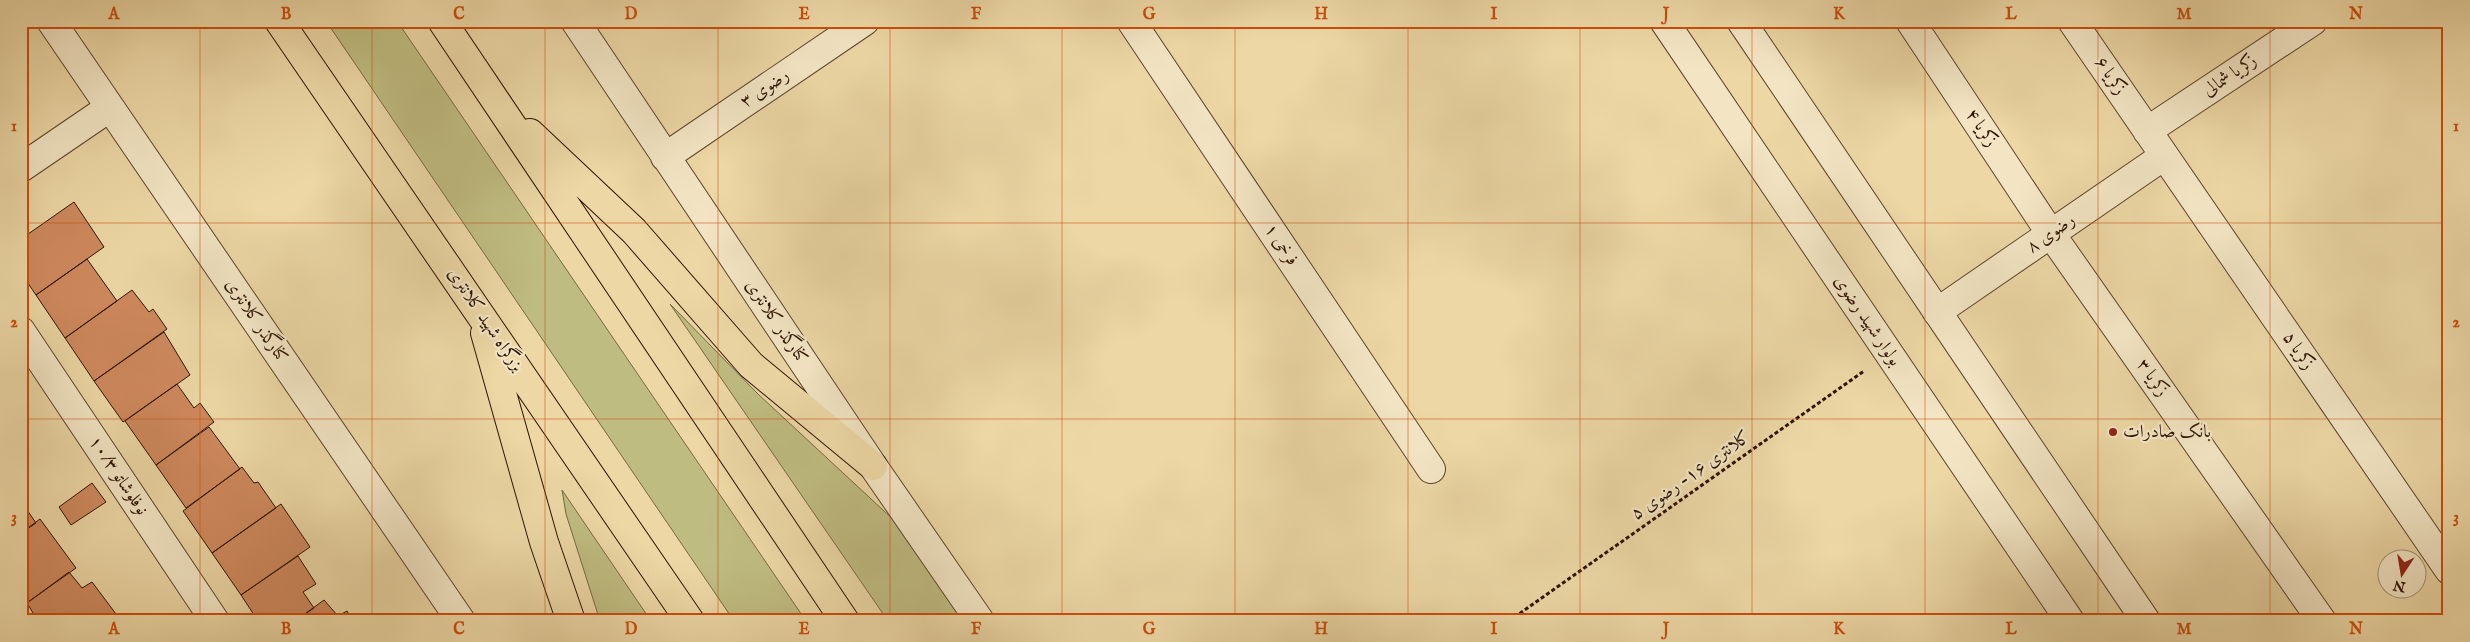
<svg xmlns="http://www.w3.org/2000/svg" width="2470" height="642" font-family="'IM FELL English',Amiri,serif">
<rect width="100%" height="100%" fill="#ecd7a5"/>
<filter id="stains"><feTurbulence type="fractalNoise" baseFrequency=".004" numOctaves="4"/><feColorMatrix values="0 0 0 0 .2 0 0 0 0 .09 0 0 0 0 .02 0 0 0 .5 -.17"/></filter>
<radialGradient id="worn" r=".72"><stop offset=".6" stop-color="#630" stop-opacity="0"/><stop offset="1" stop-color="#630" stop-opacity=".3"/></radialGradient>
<path fill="#bfbc81" stroke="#766842" d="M326 21H397L806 621H734Z
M670 304 758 394 912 537 974 621H888Z
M562 490 651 621H600L566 514Z"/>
<path fill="#ce895d" stroke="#2d1303" d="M74 202 104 247 36 295 21 273V239Z
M87 259 117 301 65 338 36 295Z
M132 290 149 312 153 309 167 329 94 381 65 338Z
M164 332 190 375 123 422 94 381Z
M177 384 194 408 200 403 214 422 156 465 125 421Z
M209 427 240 469 186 508 156 465Z
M242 467 254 483 258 482 276 508 212 553 183 511Z
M92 483 106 502 71 525 59 507Z
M21 501 36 523 21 533Z
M281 504 310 547 241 595 212 553Z
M40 519 76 568 21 607V533Z
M298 556 316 584 303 592 314 608 295 621H258L241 595Z
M69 572 82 588 92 582 116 614 106 621H33L36 618 27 603Z
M324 600 338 616 347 611 353 621H295Z"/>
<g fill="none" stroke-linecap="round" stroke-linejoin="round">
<g stroke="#5d442c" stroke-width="30">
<path id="minor" d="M51 21 461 621
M575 21 873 466 980 621
M1131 21 1431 469
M1910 21 2051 234 2322 621
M2072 21 2449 570
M2147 131 2313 21
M665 157 865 21
M21 168 109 108
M1937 312 2164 156
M21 331 215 621"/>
</g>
<g stroke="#5d442c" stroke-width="30">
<path id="tertiary" d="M1664 21 2070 621
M1741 21 2146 621"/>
</g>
<g stroke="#2d1303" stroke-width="30">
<path id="trunk" d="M279 21 690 621
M442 21 845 621
M530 133 634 231 751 365 873 466
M485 333 544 542 571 621"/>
</g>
<path stroke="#2d1303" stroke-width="3" stroke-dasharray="4 2.5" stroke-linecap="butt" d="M1509 621 1864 371"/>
<use href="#minor" stroke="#f3e5c4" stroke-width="28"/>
<use href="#tertiary" stroke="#f3e5c4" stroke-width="28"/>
<use href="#trunk" stroke="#ecd7a5" stroke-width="28"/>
</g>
<path fill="none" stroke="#cc4e0b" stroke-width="1" stroke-opacity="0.55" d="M200 21V621M372 21V621M545 21V621M718 21V621M890 21V621M1062 21V621M1235 21V621M1408 21V621M1580 21V621M1752 21V621M1925 21V621M2098 21V621M2270 21V621M21 223H2449M21 419H2449"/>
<circle fill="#8f2418" stroke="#f3e5c4" stroke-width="2" cx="2113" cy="432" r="5"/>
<g text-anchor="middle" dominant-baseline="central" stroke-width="4.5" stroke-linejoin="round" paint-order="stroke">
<g font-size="18" fill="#2d1303" stroke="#f3e5c4">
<text transform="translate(2110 76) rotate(56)">زکریا ۶</text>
<text transform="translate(2230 76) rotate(-34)">زکریا شمالی</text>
<text transform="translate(765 89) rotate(-34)">رضوی ۳</text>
<text transform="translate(1981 128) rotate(56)">زکریا ۴</text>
<text transform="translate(2051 234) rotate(-35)">رضوی ۸</text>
<text transform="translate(1281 245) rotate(56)">فرخی ۱</text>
<text transform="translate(485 320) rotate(56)">بزرگراه شهید کلانتری</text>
<text transform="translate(256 321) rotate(56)">کنارگذر کلانتری</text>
<text transform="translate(1867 321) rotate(56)">بولوار شهید رضوی</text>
<text transform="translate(776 322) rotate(56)">کنارگذر کلانتری</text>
<text transform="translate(2298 351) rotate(56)">زکریا ۵</text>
<text transform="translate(2152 378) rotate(55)">زکریا ۳</text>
<text transform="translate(118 476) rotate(56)">نوفلوشاتو ۱۰/۳</text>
<text transform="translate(1691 476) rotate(-35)">کلانتری ۱۶- رضوی ۵</text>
</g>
<g font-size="18" fill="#2d1303" stroke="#f3e5c4" text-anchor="start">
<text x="2123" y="432">بانک صادرات</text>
</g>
</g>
<rect width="2470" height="642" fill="none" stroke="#ecd7a5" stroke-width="55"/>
<g transform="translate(2402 574) rotate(192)"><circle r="24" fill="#f3e5c4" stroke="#a49177"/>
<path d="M0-4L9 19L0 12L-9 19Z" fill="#8f2418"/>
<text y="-8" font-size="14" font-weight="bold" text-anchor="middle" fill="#2d1303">N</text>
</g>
<rect x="28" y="28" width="2414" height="586" fill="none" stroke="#cc4e0b" stroke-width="2"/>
<g font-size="16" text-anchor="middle" font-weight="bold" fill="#cc4e0b">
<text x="114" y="19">A</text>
<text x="286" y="19">B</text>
<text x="459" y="19">C</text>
<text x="631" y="19">D</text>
<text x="804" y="19">E</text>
<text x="976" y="19">F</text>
<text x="1149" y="19">G</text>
<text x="1321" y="19">H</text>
<text x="1494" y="19">I</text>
<text x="1666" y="19">J</text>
<text x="1839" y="19">K</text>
<text x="2011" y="19">L</text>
<text x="2184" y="19">M</text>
<text x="2356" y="19">N</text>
<text x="14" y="131">1</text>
<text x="2456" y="131">1</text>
<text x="14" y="327">2</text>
<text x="2456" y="327">2</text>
<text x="14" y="522">3</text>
<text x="2456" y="522">3</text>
<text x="114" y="634">A</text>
<text x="286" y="634">B</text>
<text x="459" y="634">C</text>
<text x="631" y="634">D</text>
<text x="804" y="634">E</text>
<text x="976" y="634">F</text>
<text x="1149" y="634">G</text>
<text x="1321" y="634">H</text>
<text x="1494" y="634">I</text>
<text x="1666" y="634">J</text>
<text x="1839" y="634">K</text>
<text x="2011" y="634">L</text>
<text x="2184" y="634">M</text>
<text x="2356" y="634">N</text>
</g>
<rect width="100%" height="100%" filter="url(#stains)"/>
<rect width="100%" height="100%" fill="url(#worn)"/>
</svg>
